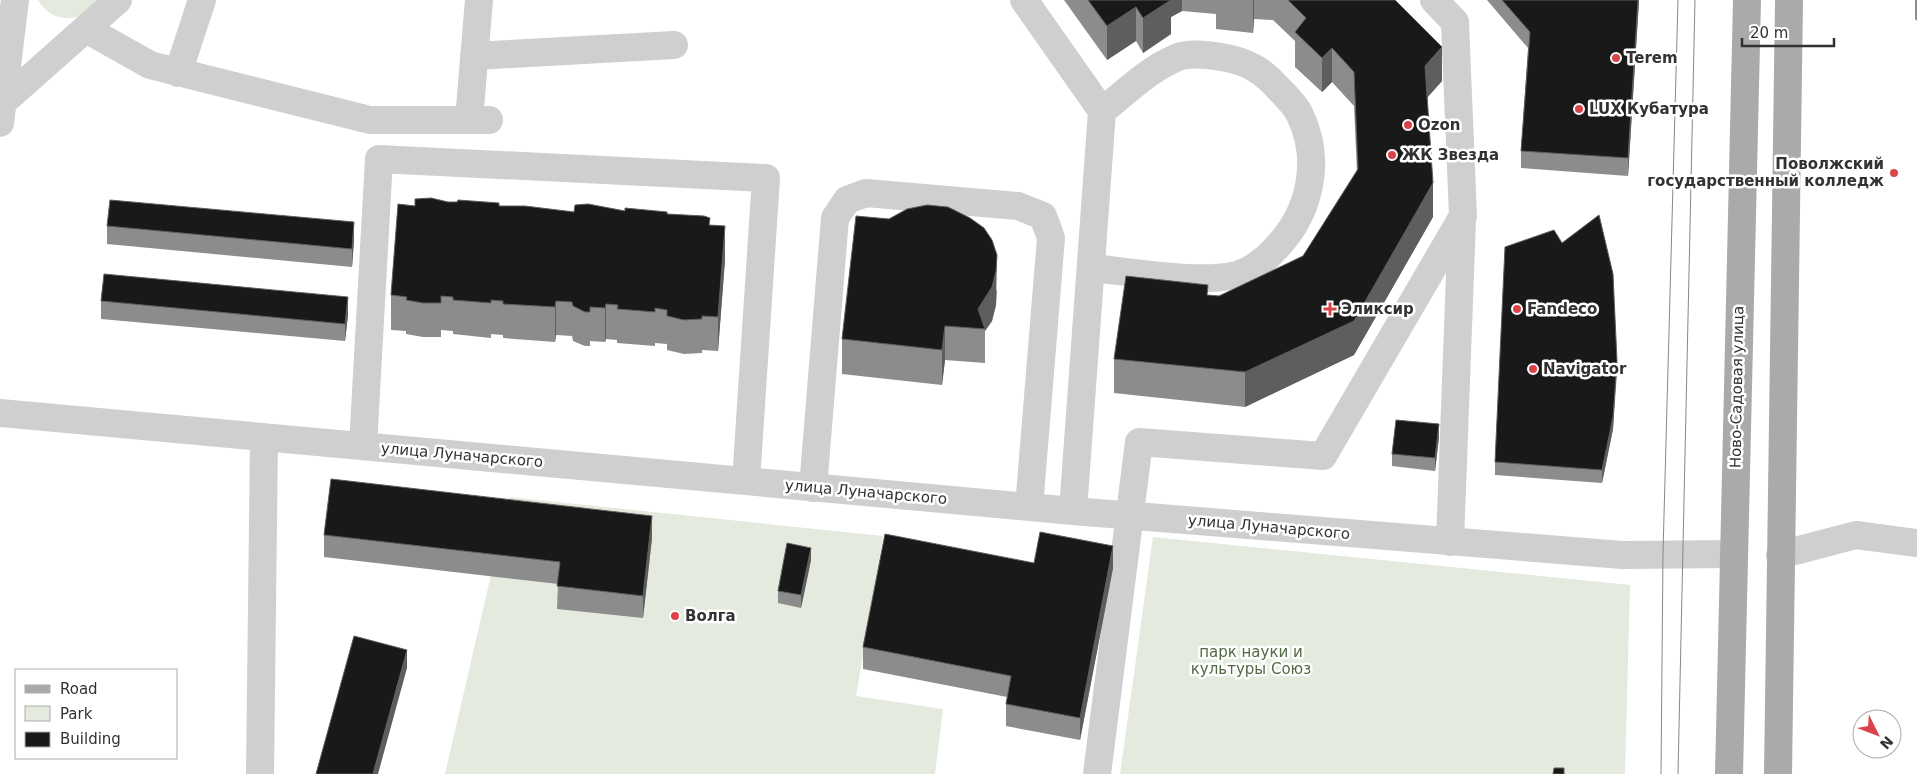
<svg xmlns="http://www.w3.org/2000/svg" width="1917" height="774" font-family="'DejaVu Sans',sans-serif">
<rect width="100%" height="100%" fill="#fff"/>
<path fill="#e4eade" d="M38 0H105C85 20 55 28 38 0Z
M509 497 883 536 856 696 943 709 935 774H445Z
M1153 537 1630 585 1625 774H1120Z"/>
<g fill="none" stroke-linecap="round" stroke-linejoin="round">
<path stroke="#cfcfcf" stroke-width="28" d="M1024 0 1102 111 1073 511
M86 29 150 65 370 120H489
M474 56 674 45
M178 73 202 0
M3 102 118 0
M469 120 479 0
M0 123 15 0
M1092 268C1132 272 1198 284 1236 275 1250 272 1267 259 1276 248 1310 213 1322 161 1300 115 1296 106 1286 96 1279 89 1262 70 1247 61 1221 57 1208 55 1188 52 1176 58 1149 69 1125 93 1102 111
M0 413 1073 511 1622 555 1732 554
M363 446 379 159 766 178 746 481
M813 488 835 218 847 200 866 193 1018 206 1043 216 1051 238 1029 507
M1450 542 1462 220
M1780 555 1856 535 1917 543
M260 774 264 437
M1097 774 1139 442 1323 456 1463 216 1455 22 1434 0"/>
<path stroke="#aaa" stroke-width="28" d="M1729 774 1747 0
M1778 774 1789 0"/>
<path stroke="#878787" stroke-width="1" d="M1661 774 1663 553 1678 0
M1678 774 1695 0"/>
</g>
<path fill="#8c8c8c" d="M1064 0H1395L1442 81 1427 98 1433 217 1354 355 1245 407 1114 393V359L1208 295 1219 296 1303 256 1357 172 1354 106 1332 82 1322 92 1295 67V41L1273 20 1254 19 1253 33 1216 29V14L1182 11 1171 17V34L1143 53 1136 41 1107 60Z
M1487 0H1639L1628 176 1521 168V151L1528 48Z
M1915 0H1917V21L1915 19Z
M415 206H499L574 212 625 211 667 214 710 225 725 260 718 351 702 350V353L684 354 667 350V344L655 343V346L617 343V340L606 339 605 342 590 341V346H585L573 341 572 336 556 335 555 342 503 338V335L491 334V338L453 334V331L441 330V337H423L406 334V331L391 330V295Z
M107 226 354 240 352 267 107 244Z
M997 290 996 305 992 321 985 331V363L945 360 942 385 842 374V339Z
M101 301 348 315 345 341 101 319Z
M1617 373 1613 429 1602 483 1495 475V462Z
M1439 437 1435 471 1392 466V454Z
M324 535 652 538 643 618 557 609 558 584 324 557Z
M811 560 801 608 778 603V591Z
M1034 563 1113 568 1080 740 1006 726V704L1007 697 863 669V647Z"/>
<path fill="#5e5e5e" d="M1164 0H1182V11L1171 17V34L1143 53V18Z
M1253 0H1254V19L1253 33Z
M1638 0H1639V1L1628 176V158Z
M1136 7V41L1107 60V26Z
M1442 47V81L1425 100V66Z
M1332 48V82L1322 92V58Z
M1433 183V217L1354 355 1245 407V372Z
M354 222V240L352 267V249Z
M725 226V260L718 351V317Z
M997 255 996 305 992 321 985 331V329L978 309Z
M348 297V315L345 341V324Z
M556 301V335L555 342V307Z
M606 304V339L605 342V308Z
M945 326V360L942 385V350Z
M1617 361 1613 429 1602 483V470Z
M1439 424V437L1435 471V458Z
M652 516V538L643 618V596Z
M1113 546V568L1080 740V718Z
M811 548V560L801 608V595Z
M407 650V668L378 774H373Z"/>
<path fill="#191919" stroke="#5e5e5e" d="M1088 0H1171L1143 18 1136 7 1107 26Z
M1288 0H1395L1442 47 1425 66 1433 183 1354 321 1245 372 1114 359 1126 276 1208 285 1207 295 1219 296 1303 256 1358 169 1354 72 1332 48 1322 58 1295 32 1306 18Z
M1502 0H1638L1628 158 1521 151 1530 32Z
M431 198 448 202H457L458 200 499 203V206H525L574 212 575 205 588 204 625 211V208L667 212V214L704 216 710 218 709 225 725 226 718 317 702 316V319L684 320 667 316V310L655 308V312L617 309 618 305 606 304 605 308 590 307V312H585L573 306 572 302 556 301 555 307 503 304V301L491 300V303L453 300V297L441 296V303H423L406 300 407 297 391 295 398 204 415 206V199Z
M110 200 354 222 352 249 107 226Z
M927 205 948 207 970 218 984 228 992 240 997 255 996 271 992 287 978 309 985 329 945 326 942 350 842 339 856 216 889 219 907 209Z
M1599 215 1613 274 1617 361 1613 417 1602 470 1495 462 1505 247 1554 230 1562 243Z
M104 274 348 297 345 324 101 301Z
M1396 420 1439 424 1435 458 1392 454Z
M331 479 652 516 643 596 557 586 560 562 324 535Z
M1040 532 1113 546 1080 718 1006 704 1011 676 863 647 885 534 1034 563Z
M787 543 811 548 801 595 778 591Z
M354 636 407 650 373 774H316Z
M1554 768H1564V774H1553Z"/>
<g fill="#d84448" stroke="#fff" stroke-width="2">
<circle cx="1616" cy="58" r="5"/>
<circle cx="1579" cy="109" r="5"/>
<circle cx="1408" cy="125" r="5"/>
<circle cx="1392" cy="155" r="5"/>
<circle cx="1894" cy="173" r="5"/>
<path d="M1327.5 301.5h5v5h5v5h-5v5h-5v-5h-5v-5h5z"/>
<circle cx="1517" cy="309" r="5"/>
<circle cx="1533" cy="369" r="5"/>
<circle cx="675" cy="616" r="5"/>
</g>
<g text-anchor="middle" dominant-baseline="central" stroke-width="5" stroke-linejoin="round" paint-order="stroke">
<g font-size="15" font-weight="bold" fill="#323232" stroke="#fff" text-anchor="start">
<text x="1626" y="58">Terem</text>
<text x="1589" y="109">LUX Кубатура</text>
<text x="1418" y="125">Ozon</text>
<text x="1402" y="155">ЖК Звезда</text>
<text x="1884" y="164" text-anchor="end">Поволжский<tspan x="1884" dy="17">государственный колледж</tspan></text>
<text x="1341" y="309">Эликсир</text>
<text x="1527" y="309">Fandeco</text>
<text x="1543" y="369">Navigator</text>
<text x="685" y="616">Волга</text>
</g>
<g font-size="15" fill="#323232" stroke="#fff">
<text transform="translate(1737 387) rotate(-89)">Ново-Садовая улица</text>
<text transform="translate(462 455) rotate(5)">улица Луначарского</text>
<text transform="translate(866 492) rotate(5)">улица Луначарского</text>
<text transform="translate(1269 527) rotate(5)">улица Луначарского</text>
</g>
<g font-size="15" fill="#536a42" stroke="#fff">
<text x="1251" y="652">парк науки и<tspan x="1251" dy="17">культуры Союз</tspan></text>
</g>
</g>
<rect x="15" y="669" width="162" height="90" fill="#ffffff" stroke="#adadad"/>
<rect x="25" y="685" width="25" height="8" fill="#aaaaaa" stroke="#adadad"/>
<text x="60" y="694" font-size="15" fill="#323232">Road</text>
<rect x="25" y="706" width="25" height="15" fill="#e4eade" stroke="#adadad"/>
<text x="60" y="719" font-size="15" fill="#323232">Park</text>
<rect x="25" y="732" width="25" height="15" fill="#191919" stroke="#adadad"/>
<text x="60" y="744" font-size="15" fill="#323232">Building</text>
<g transform="translate(1877 734) rotate(132)"><circle r="24" fill="#ffffff" stroke="#adadad"/>
<path d="M0-4L9 19L0 12L-9 19Z" fill="#d84448"/>
<text y="-8" font-size="14" font-weight="bold" text-anchor="middle" fill="#323232">N</text>
</g>
<path d="M1742 38v8h92v-8" fill="none" stroke="#323232" stroke-width="2.5"/>
<text x="1750" y="38" font-size="15" fill="#323232" stroke="#ffffff" stroke-width="4" paint-order="stroke">20 m</text>
</svg>
